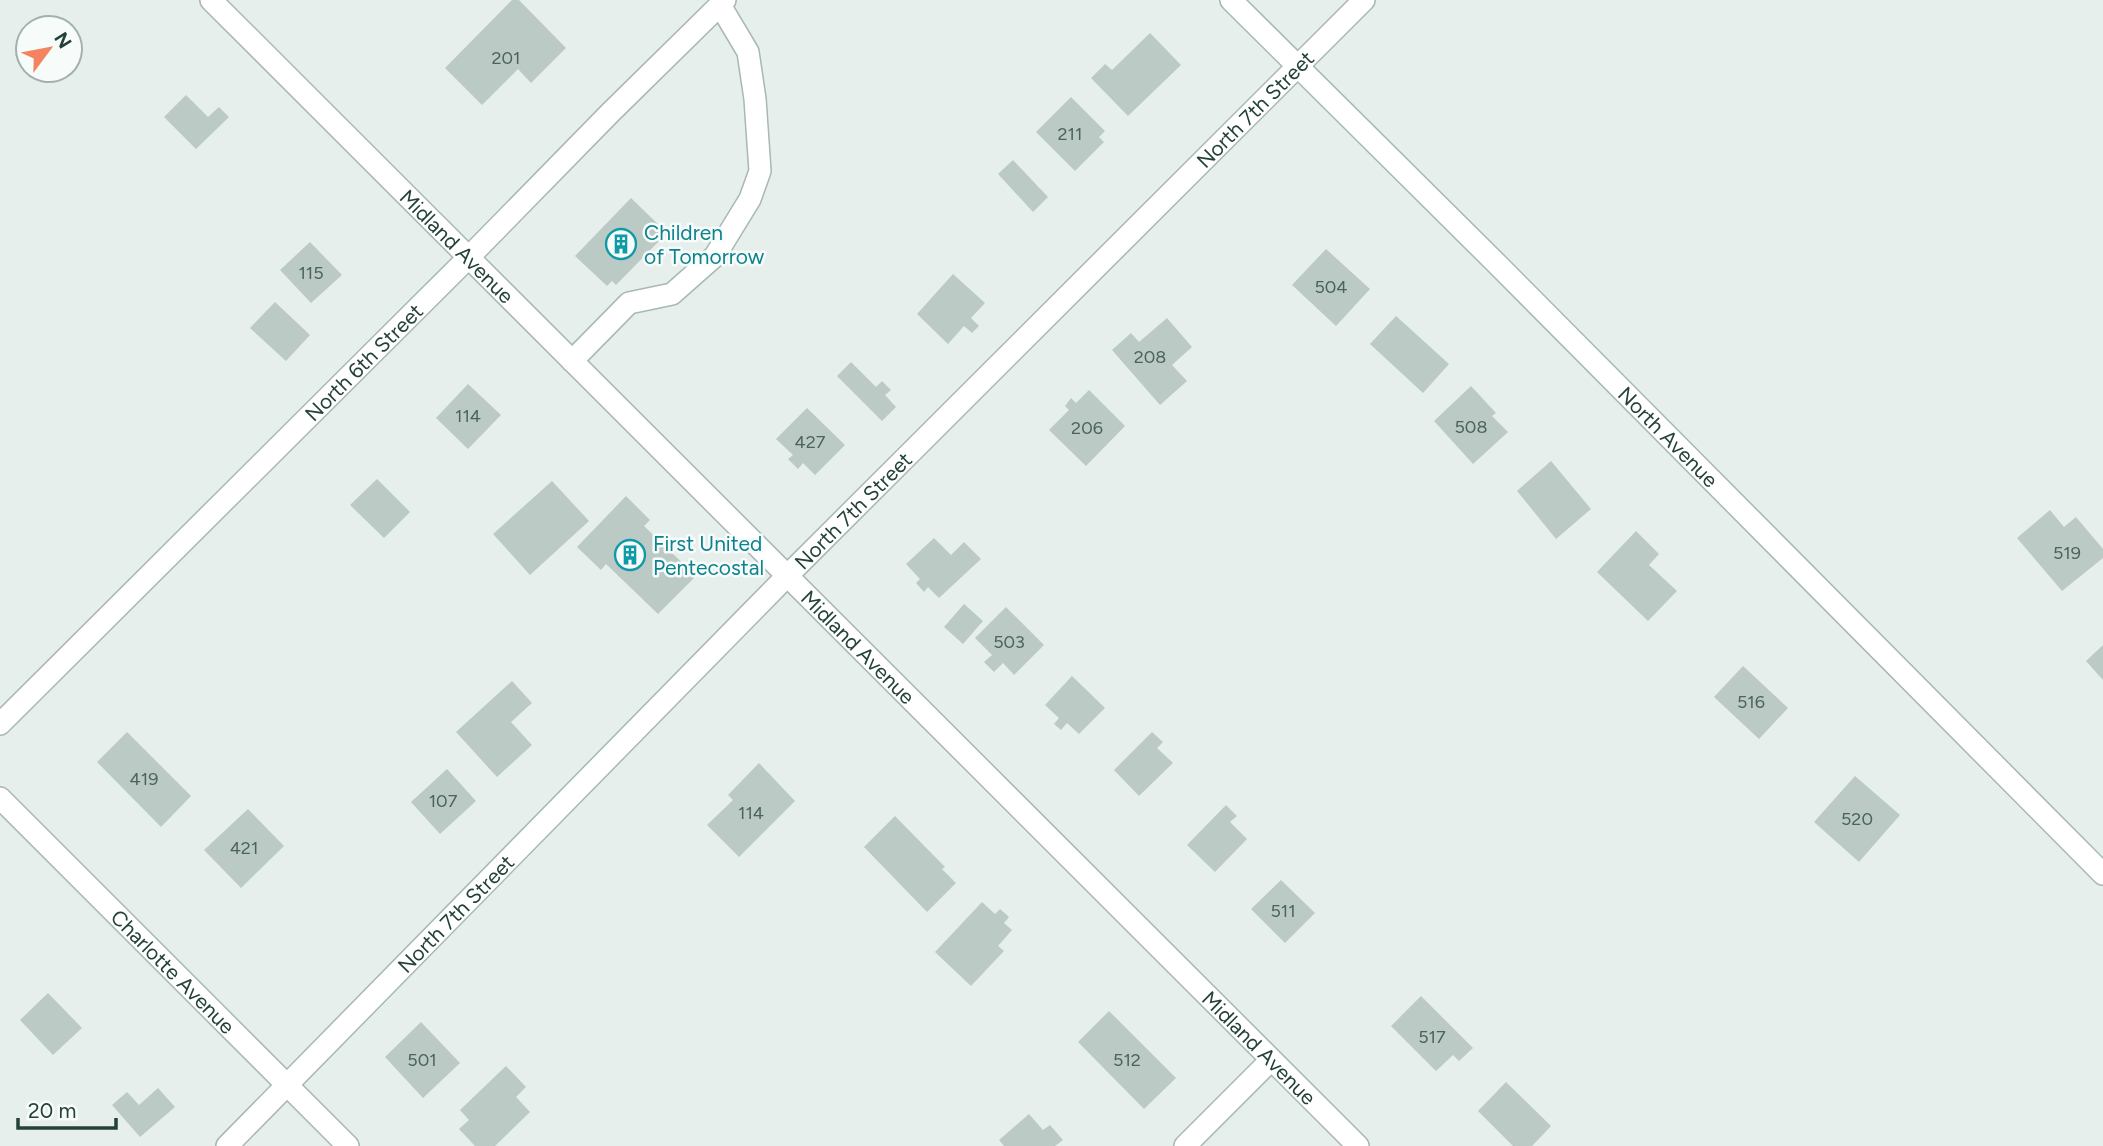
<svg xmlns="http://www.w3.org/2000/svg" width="2103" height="1146" font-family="Figtree,sans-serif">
<rect width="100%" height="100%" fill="#e6efeb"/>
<path fill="#bbcac4" d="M512 0H519L566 48 531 83 518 69 482 105 445 68Z
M1150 33 1181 65 1128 116 1091 78 1105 64 1112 70Z
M186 95 208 117 219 107 229 117 196 149 164 117Z
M1071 97 1105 131 1099 137 1104 142 1075 171 1036 132Z
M1013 160 1048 197 1033 212 998 174Z
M631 198 667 233 616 285 612 281 607 286 575 256Z
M310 242 342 275 311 303 280 270Z
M1326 249 1370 289 1336 326 1292 285Z
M953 274 985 303 971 318 979 326 972 333 964 326 948 344 917 314Z
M275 302 310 335 286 361 250 328Z
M1396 316 1449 364 1423 393 1370 344Z
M1167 318 1192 347 1172 365 1187 381 1160 405 1112 350 1131 333 1139 342Z
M851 362 876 387 882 381 891 390 885 395 896 407 882 421 837 376Z
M468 384 501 415 468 449 436 418Z
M1471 386 1496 413 1492 416 1508 432 1473 464 1434 421Z
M1089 390 1125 426 1086 466 1049 430 1069 410 1065 406 1071 398 1076 403Z
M807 408 845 445 815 475 803 463 798 469 788 459 793 455 776 439Z
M1551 461 1591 509 1556 539 1517 491Z
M377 479 410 512 384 538 350 505Z
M552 481 589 521 530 575 493 534Z
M626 496 650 520 644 526 696 576 658 614 606 564 601 570 577 547Z
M2050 510 2064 527 2076 517 2103 549V558L2062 591 2017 538Z
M1636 531 1659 554 1649 565 1677 591 1648 621 1597 572Z
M934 538 951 555 964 542 981 559 939 598 928 587 924 592 916 583 920 579 906 564Z
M964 604 983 621 963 644 944 627Z
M1006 607 1044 645 1014 675 1003 663 994 672 984 662 992 655 975 638Z
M2103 645V680L2086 661Z
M1743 666 1788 708 1759 739 1714 697Z
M1072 676 1105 708 1079 734 1067 723 1061 730 1054 724 1059 718 1045 705Z
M512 681 532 703 511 722 532 745 497 777 456 732Z
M127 732 191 796 161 827 97 762Z
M1152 732 1163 742 1157 748 1173 763 1139 796 1114 770Z
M759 763 795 801 739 857 707 825 733 800 728 795Z
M447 769 476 801 440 834 411 802Z
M1855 776 1900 815 1859 862 1814 822Z
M1226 805 1237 816 1230 822 1247 839 1215 872 1187 845Z
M248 809 284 846 241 888 204 850Z
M895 816 945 867 942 869 956 883 927 912 864 847Z
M1281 880 1315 913 1285 943 1251 909Z
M982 902 995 914 1000 909 1009 917 1004 923 1012 930 998 946 1004 951 971 986 935 952Z
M48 993 82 1028 53 1055 20 1020Z
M1421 996 1473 1048 1459 1061 1453 1055 1436 1071 1391 1026Z
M1109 1011 1176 1078 1144 1109 1078 1042Z
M421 1022 460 1063 423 1098 385 1057Z
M506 1066 526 1087 516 1097 530 1112 495 1146H475L459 1129 469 1120 460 1110Z
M1506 1082 1551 1126 1532 1146H1513L1478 1111Z
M158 1088 175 1107 140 1137 112 1105 127 1092 139 1105Z
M1029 1114 1043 1130 1050 1125 1063 1140 1055 1146H1004L999 1140Z"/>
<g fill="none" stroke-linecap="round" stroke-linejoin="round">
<g stroke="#a8b8b2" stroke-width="24">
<g id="minor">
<path id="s1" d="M211 0 1358 1146"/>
<path id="s2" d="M1231 0 1497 264 2103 874"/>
<path d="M572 361 629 303 672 294 715 256 750 199 760 171 755 99 748 52 720 5"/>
<path id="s3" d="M0 724 469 257 610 113 725 0"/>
<path id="s4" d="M0 798 348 1146"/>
<path id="s5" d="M227 1146 787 576 1364 0"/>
<path d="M1185 1146 1271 1060"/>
</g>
</g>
<use href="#minor" stroke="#fff" stroke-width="21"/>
</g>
<defs>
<g id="building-ring" transform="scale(1.575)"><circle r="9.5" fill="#f7fbf9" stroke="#0f9aa8" stroke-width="1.5"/><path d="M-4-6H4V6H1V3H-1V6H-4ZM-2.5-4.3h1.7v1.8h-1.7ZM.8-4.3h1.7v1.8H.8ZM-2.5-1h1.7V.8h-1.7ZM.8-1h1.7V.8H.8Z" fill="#0f9aa8"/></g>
</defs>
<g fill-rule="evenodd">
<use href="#building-ring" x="621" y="244"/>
<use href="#building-ring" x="630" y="555"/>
</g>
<g text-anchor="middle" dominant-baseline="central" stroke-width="5" stroke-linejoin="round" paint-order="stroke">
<g font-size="18" fill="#4a645c">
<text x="506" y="58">201</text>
<text x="1070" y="134">211</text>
<text x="311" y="273">115</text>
<text x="1331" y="287">504</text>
<text x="1150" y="357">208</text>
<text x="468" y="416">114</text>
<text x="1471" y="427">508</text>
<text x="1087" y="428">206</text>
<text x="810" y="442">427</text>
<text x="2067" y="553">519</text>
<text x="1009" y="642">503</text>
<text x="1751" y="702">516</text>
<text x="144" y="779">419</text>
<text x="443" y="801">107</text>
<text x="751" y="813">114</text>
<text x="1857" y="819">520</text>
<text x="244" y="848">421</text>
<text x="1283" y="911">511</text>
<text x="1432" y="1037">517</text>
<text x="422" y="1060">501</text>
<text x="1127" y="1060">512</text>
</g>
<g font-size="21" fill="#24423a" stroke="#f7fbf9">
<text stroke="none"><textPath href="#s5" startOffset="1460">North 7th Street</textPath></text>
<text stroke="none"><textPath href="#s1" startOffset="348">Midland Avenue</textPath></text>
<text stroke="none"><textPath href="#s3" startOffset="513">North 6th Street</textPath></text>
<text stroke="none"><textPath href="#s2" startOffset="618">North Avenue</textPath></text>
<text stroke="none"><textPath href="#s5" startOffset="892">North 7th Street</textPath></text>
<text stroke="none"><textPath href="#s1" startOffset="915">Midland Avenue</textPath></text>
<text stroke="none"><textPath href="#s5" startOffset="326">North 7th Street</textPath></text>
<text stroke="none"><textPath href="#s4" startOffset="245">Charlotte Avenue</textPath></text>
<text stroke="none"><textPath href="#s1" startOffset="1482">Midland Avenue</textPath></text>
</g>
<g font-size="21" fill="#0d838f" stroke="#f7fbf9" text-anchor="start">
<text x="644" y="232">Children<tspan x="644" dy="24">of Tomorrow</tspan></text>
<text x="653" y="543">First United<tspan x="653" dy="24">Pentecostal</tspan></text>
</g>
</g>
<g transform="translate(49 49) rotate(58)"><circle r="33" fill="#f7fbf9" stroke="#a3b1ad" stroke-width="2"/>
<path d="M0-5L12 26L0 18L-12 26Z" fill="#f4845f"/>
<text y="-10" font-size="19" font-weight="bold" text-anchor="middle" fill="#24423a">N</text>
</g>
<path d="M18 1118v10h98v-10" fill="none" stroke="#24423a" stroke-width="3.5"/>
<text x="28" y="1118" font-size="21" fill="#24423a" stroke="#f7fbf9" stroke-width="5" paint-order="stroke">20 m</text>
</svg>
